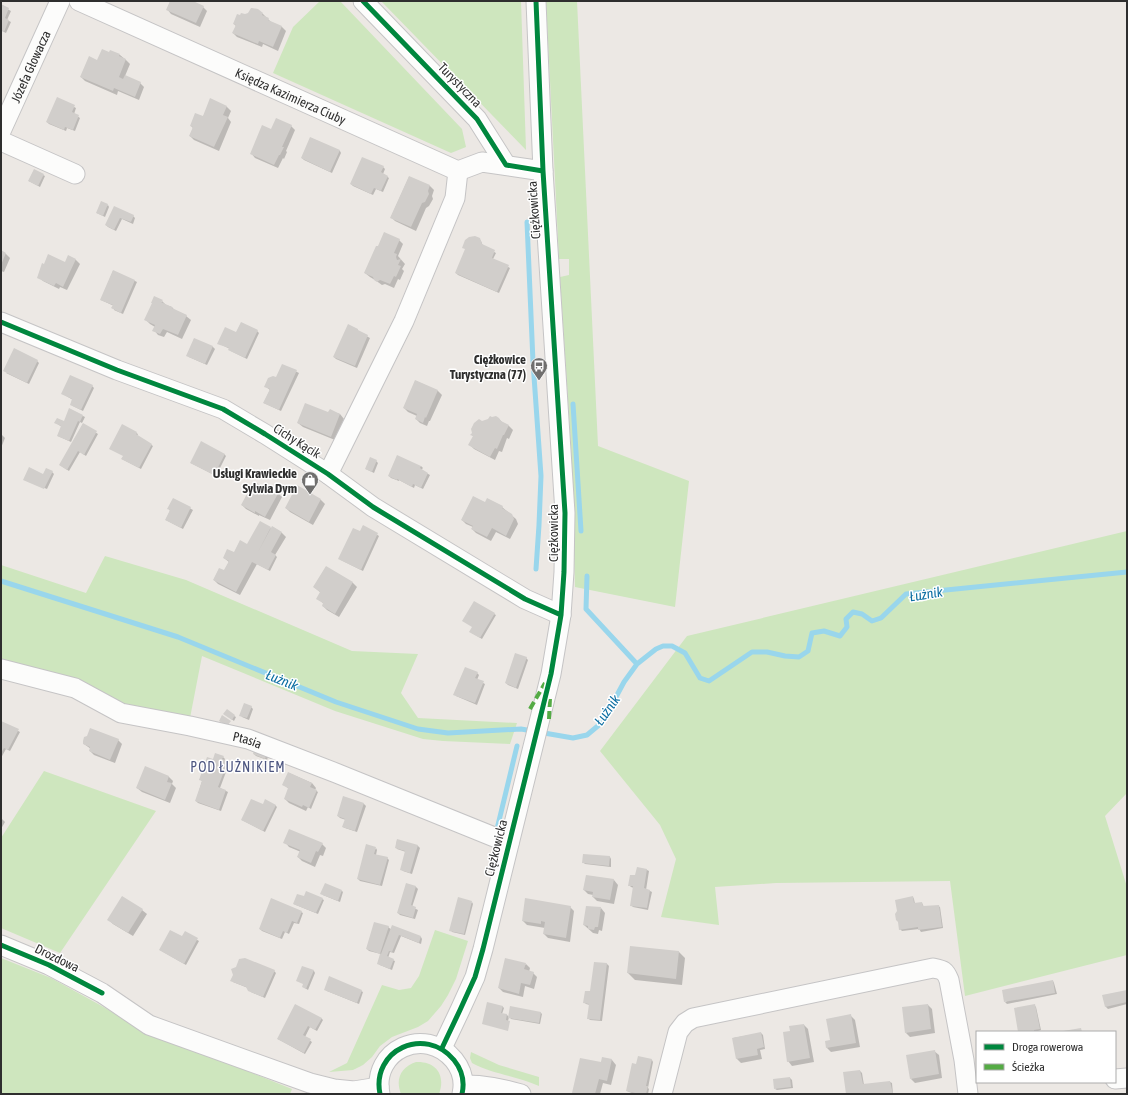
<svg xmlns="http://www.w3.org/2000/svg" width="1128" height="1095" font-family="'Asap Condensed',sans-serif">
<rect width="100%" height="100%" fill="#ece8e4"/>
<path fill="#cee6be" d="M320 1H340L462 129 466 147 451 153 273 73 293 27Z
M381 1H521L526 150Z
M546 1H577L598 446 689 481 675 607 575 587 571 445 560 277 569 275V259H559Z
M1127 531V793L1105 816 1127 887V955L965 996 950 881 776 883 715 887 719 925 661 917 676 859 660 825 600 751 687 636Z
M105 556 186 580 352 651 418 654 401 693 418 718 517 723 510 744 443 741 423 739 335 711 202 656 190 718 122 706 1 661V565L86 593Z
M44 771 156 811 60 953 1 928V838Z
M435 930 468 941 456 979 448 995 441 1006 428 1021 418 1027 392 1037 380 1046 372 1057 363 1065 353 1070 329 1072 347 1063 382 985 399 990 411 988 419 976Z
M1 958 51 978 100 1005 155 1037 198 1051 292 1089 290 1094H1Z
M471 1052 499 1065 539 1077V1086C517 1076 492 1074 472 1063L470 1058Z
M416 1062C436 1061 446 1075 439 1094H401C395 1079 401 1067 416 1062Z"/>
<path fill="#0003" d="M171 1H194V3L203 7 207 11 200 27 171 14 167 9Z
M1 6 11 11 7 20 11 22 6 33 2 31 1 33Z
M255 9 263 14 272 23 282 27 286 31 278 51 263 44 262 47 237 37 233 33 236 26 234 24Z
M110 53 120 55 126 60 130 64 125 76 140 83 144 87 139 100 118 91 117 95 85 81 81 77 98 61Z
M58 99 76 108 74 114 80 118 75 131 67 128 66 131 49 124 47 122Z
M211 100 227 107 231 111 228 118 231 122 219 151 194 140 190 136 193 128 191 126 203 117Z
M291 126 295 130 286 151 287 152 284 159 283 158 278 168 255 158 251 153 271 130Z
M311 138 340 151 341 153 332 173 304 160 302 158Z
M383 167 385 169 383 174 389 178 383 192 376 189 373 195 353 186 351 184Z
M43 175 45 176 40 187 29 181Z
M409 177 430 186 434 190 432 196 433 199 429 206 426 208 416 231 395 221 391 217Z
M108 205 109 207 105 217 97 213Z
M114 208 133 216 135 218 133 224 122 219 116 231 108 227 106 225Z
M479 239 481 241 483 246 496 253 493 259 510 268 499 293 458 275 456 273 466 250Z
M399 240 403 244 398 256 405 264 402 269 404 271 400 280 398 279 394 288 385 284 382 285 375 280 370 277 365 273Z
M1 252 6 254 10 258 4 272 1 271Z
M69 257 76 260 80 264 67 290 60 287 59 289 43 281 39 277 66 263Z
M113 271 135 281 137 282 123 314 114 310V306L101 300Z
M162 301 166 305 172 307 175 311 186 316 191 320 182 339 167 332 164 337 158 335 154 330 155 327 150 324 146 320Z
M257 331 259 333 247 359 231 351 230 349 218 343 236 333Z
M359 332 370 338 357 368 336 359 334 357Z
M194 339 213 347 215 349 207 365 189 357Z
M37 361 39 363 29 384 6 373Z
M283 365 299 373 281 411 264 403 270 390 265 386 277 379Z
M416 381 438 391 442 395 430 421H429L427 426 420 423 416 419 417 416 408 412 404 408Z
M92 386 94 388 83 411 73 406V400L63 394Z
M330 411 340 414 344 419 335 440 303 427 298 423 329 414Z
M83 416 85 417 82 423 80 422 71 442 58 436 62 427 56 423 64 422Z
M499 419 504 424 509 426 513 430 509 439 507 438 502 452 499 451 495 460 474 449 470 445 474 437 472 435 482 422Z
M83 424 98 434 86 456 80 452 69 471 60 465Z
M136 433 138 434 137 436 153 446 141 469 122 459Z
M1 434 5 438 1 448Z
M224 454 226 456 216 476 191 463Z
M376 461 378 463 374 473 366 469Z
M421 466 423 468 421 470 430 475 423 489 415 485 414 488 399 480V481L391 478 389 476Z
M52 472 54 474 47 489 25 480Z
M298 487 321 500 325 504 313 525 290 512 286 508Z
M278 493 282 497 270 520 259 515V516L246 509 242 505Z
M174 499 193 510 183 529 166 520 170 511 169 509Z
M502 507 516 519 518 524 510 539 496 532 491 541 476 533 472 529 473 527 466 524 462 520Z
M363 526 379 536 363 571 341 560 361 532Z
M273 527 282 533 286 537 275 555 277 557 270 571 257 564 240 595 218 584 214 580 224 571 229 562 224 558 234 553 248 545 270 528 272 529Z
M326 567 353 583 357 587 339 617 327 610 323 606 324 604 317 598 321 593 314 587Z
M494 614 496 615 482 639 472 633 473 627Z
M526 658 528 660 518 689 508 685 506 683Z
M477 673 479 675 477 680 485 684 477 705 456 696Z
M251 707 253 709 249 720 242 717 241 715Z
M226 715 234 716 236 717 234 721Z
M1 722 20 732 10 751 6 749 1 758Z
M118 740 122 744 115 763 94 755 90 751 91 749 84 744Z
M254 754H269L267 760 256 756Z
M223 757 225 759 224 761 229 764 220 788 228 792 221 811 198 803 196 801 202 781 200 779 213 761Z
M146 768 169 777 173 781 172 784 176 788 170 803 142 792 137 788Z
M289 773 312 783 316 788 315 790 318 792 311 809 308 807 306 811 289 803 285 799 289 789 284 785Z
M344 798 364 804 366 806 357 832 345 828 343 827 346 820 340 818 338 816Z
M263 805H275L277 807 265 832 242 820Z
M1 818 5 822 1 829Z
M397 840 418 846 420 848 412 874 403 871 401 869 406 852 397 849 396 847Z
M285 842 322 844 326 848 323 856 320 855 315 867 302 861 298 857 301 852 289 847Z
M376 848 377 850 376 855 387 858 389 860 382 886 360 881 358 879Z
M610 857 611 859V867L585 864 583 862Z
M638 868 647 870 649 871 646 890 650 891 652 892 648 910 633 907 631 905 634 888 631 887 629 885 636 877Z
M614 880 618 885 614 904 597 901 593 897V895L588 894 584 890Z
M407 884 416 887 418 889 412 907 418 910 415 919 400 915 398 913Z
M342 891 343 892 340 902 323 895Z
M122 897 142 910 147 914 133 936 113 924 109 920Z
M913 897 914 899 915 904 922 903 924 907 938 906 940 907 943 928 921 932 919 929 902 931 900 929Z
M304 898 322 899 324 900 318 914 296 905 294 904Z
M472 902 473 904 465 935 452 932 451 930Z
M570 907 574 911 570 942 548 938 544 934 545 928 527 925 523 921Z
M601 908 605 913 602 931 599 930 598 934 593 933 584 925Z
M301 912 303 913 299 924 294 923 289 934 285 932 282 939 262 931 260 929Z
M388 927 392 930 421 937 422 939 421 944 401 936 394 953 390 952 388 958 395 961 392 970 380 965 378 963 381 954 369 951 367 949Z
M185 933 199 941 186 965 160 950 182 938Z
M679 952 685 958 682 985 635 980 628 973Z
M595 963 607 964 609 966 602 1021 590 1020 588 1018 590 1005 586 1004 584 1002 591 992Z
M526 964 530 968 529 972 533 973 537 977 534 989 525 986 523 997 503 992 499 988Z
M302 967 314 971 315 973 308 990 305 988Z
M274 971 276 973 265 998 251 992 248 988 233 982Z
M1053 981 1054 983 1057 994 1007 1004 1005 1002Z
M325 989 361 991 363 992 359 1004 327 991Z
M1127 991V1004L1108 1009 1106 1007 1103 996Z
M928 1005 932 1009 935 1033 910 1037 906 1033Z
M1034 1005 1036 1007 1041 1030 1035 1032H1019Z
M502 1006 504 1008 502 1014 507 1015 509 1017 508 1021 483 1024V1025V1024Z
M540 1012 542 1014 540 1024 511 1019 510 1017Z
M850 1015 855 1020 860 1047 831 1052 827 1048 831 1041Z
M321 1018 323 1020 317 1031 310 1027 305 1037 312 1042 305 1054 278 1039Z
M804 1025 808 1029 814 1062 792 1066 788 1061Z
M761 1033 763 1035 765 1049 760 1050 762 1059 741 1063 737 1059 733 1038Z
M934 1051 939 1055 942 1078 915 1083 911 1079Z
M603 1058 612 1060 616 1065 611 1085 603 1083 600 1094H575L573 1092 601 1063Z
M652 1060 653 1062 648 1088 649 1089 648 1094H635L629 1092 627 1091 637 1065Z
M860 1071 862 1073 864 1085 890 1082 892 1083 893 1094H847Z
M790 1078 792 1080 793 1088 777 1090 775 1089Z"/>
<g fill="none" stroke-linecap="round" stroke-linejoin="round">
<path stroke="#99d6ec" stroke-width="5" d="M527 222 533 362 541 476 539 525 536 569
M573 404 581 531
M587 576 586 609 637 664
M1 581 178 637 336 702 418 729 448 733 521 729 573 738 587 735 599 725 609 710 624 682 637 664 656 649 663 646H672L685 653 700 678 709 681 752 652H767L785 656 799 657 808 651 812 633 824 631 840 636 847 627 846 619 853 612 862 614 872 621 881 618 906 594 1127 572
M497 829 517 746"/>
</g>
<path fill="#d1cecb" d="M170 1H193L204 6 196 23 166 10Z
M1 4 9 8 5 18 9 20 4 32 1 30Z
M252 8 258 9 263 13 262 15 269 18 268 20 282 26 273 47 259 41 258 44 232 33 236 25 233 24 237 14 240 15 241 13 245 14 248 13 251 8Z
M102 49 109 52 110 50 120 54 119 56 126 59 119 77 123 79 125 75 141 82 135 97 114 88 113 91 80 77 89 56 97 60Z
M57 97 75 105 72 112 79 115 73 130 65 127 64 130 46 122Z
M210 98 227 106 223 115 228 117 214 147 189 136 193 127 190 126 195 113 203 116Z
M276 118 292 125 282 147H284L280 155H279L274 165 250 154 262 125 271 129Z
M310 137 340 150 330 172 301 158Z
M362 157 384 166 381 172 388 176 381 191 374 188 371 194 350 184Z
M34 169 44 174 38 186 28 181Z
M409 176 430 185 428 191 429 194 425 202 422 203 411 227 390 218Z
M101 201 108 204 103 216 96 213Z
M114 206 134 215 131 222 120 218 114 230 105 225Z
M384 232 400 239 394 253 397 254 396 257 397 260 401 259 398 265 401 266 396 277 394 276 390 284 380 280 377 282 374 280 373 277 364 273 376 246H378Z
M475 236 480 238 482 244 495 250 492 258 509 265 497 292 455 273 465 249 462 248 465 240 469 237Z
M1 250 6 253 1 265Z
M48 254 65 262 68 255 76 259 63 287 56 283 54 286 37 278 42 263 44 264Z
M113 270 135 280 121 313 111 308 113 305 100 300Z
M154 296 163 300 161 302 172 307V308L187 315 178 335 163 329 160 334 152 331 155 325 144 320 152 303H151Z
M241 322 258 330 245 358 228 350 229 348 217 344 225 327 236 332Z
M348 324 358 329V330L368 335 355 366 333 357Z
M194 338 213 346 205 364 186 356Z
M14 348 38 360 27 383 3 371Z
M282 364 297 370 279 410 263 403 270 389 264 387 268 378 273 376 276 377Z
M70 375 93 385 81 410 70 405 72 399 61 394Z
M415 380 438 390 426 418 425 417 423 423 415 419 417 414 403 408Z
M305 403 328 412 330 409 340 414 331 437 297 423Z
M69 408 83 415 80 422 78 421 69 441 57 436 61 426 54 423 57 418 64 421Z
M490 416 492 417 496 416 499 418 501 421 509 425 504 435H503L497 449 495 448 490 457 468 445 473 436 470 435 472 433 471 429 474 423 479 419 482 421 488 419Z
M83 423 97 431 84 455 78 451 67 470 59 465Z
M122 424 137 432 136 434 152 444 139 468 121 459 123 456 109 449Z
M201 441 225 454 214 475 190 463Z
M397 455 421 466 420 468 428 473 421 488 413 484 412 487 397 479V480L388 476Z
M370 457 377 460 372 472 365 469Z
M29 467 43 474 46 468 53 471 44 489 23 480Z
M255 482 269 490 270 488 279 492 265 517 255 511V513L241 505 248 492 249 493Z
M297 485 321 499 309 522 285 508Z
M473 496 485 502 487 498 503 506 502 508 512 514 514 519 506 536 492 528 487 537 471 529 473 526 461 520Z
M173 498 191 507 181 528 165 520 170 510 167 509Z
M260 521 271 527 258 552 272 526 282 532 271 552 276 555 268 570 252 562 236 592 213 580 219 568 224 570 229 561 223 558 227 549 234 552 240 540 247 544Z
M363 525 378 533 361 570 338 559 353 528 360 531Z
M326 566 353 582 335 614 322 606 323 603 316 599 320 592 313 587Z
M474 601 495 613 480 638 469 632 472 627 462 621Z
M515 653 527 657 516 688 505 683Z
M465 667 478 672 475 678 484 681 475 703 453 695Z
M244 703 252 706 247 718 239 716Z
M227 709 235 715 232 720 223 714Z
M222 715 231 721 227 726 219 721Z
M1 721 19 729 8 750 4 748 1 753Z
M90 728 119 739 110 760 89 751 90 747 83 744V741L84 737 87 736Z
M255 746 268 751 265 759 253 754Z
M215 753 224 756 222 759 228 761 218 787 226 790 219 810 195 801 202 781 199 780 207 757 213 759Z
M145 766 169 776 167 782 172 783 165 800 136 788Z
M288 772 312 783 310 787 317 790 309 808 303 805 302 807 284 799 288 788 282 785Z
M343 796 364 803 355 831 342 827 345 819 337 816Z
M251 799 263 804 265 799 276 805 263 831 241 820Z
M289 829 323 843 318 852 316 851 311 863 297 857 300 850 283 843Z
M397 839 418 845 410 873 400 870 405 851 395 848Z
M366 844 376 847 374 854 388 857 380 885 357 879Z
M583 854 610 856 609 866 582 863Z
M637 867 647 869 644 888 650 890 647 908 630 906 633 886H628L630 875H635Z
M586 875 614 879 610 900 592 897 593 892 583 890Z
M325 883 342 890 338 901 320 894Z
M406 883 416 886 411 905 416 907 413 918 397 913Z
M306 891 323 898 316 913 293 904 297 894 304 896Z
M122 896 143 909 128 933 107 920Z
M913 896 914 903 922 902 923 906 939 905 942 927 918 930V927L899 930 898 922 896 920 895 914 897 911 895 900Z
M458 897 472 901 464 934 449 931Z
M271 898 302 911 297 923 292 921 287 933 283 931 280 938 259 929Z
M525 898 571 906 566 938 543 934 545 922 541 921V924L522 921Z
M586 906 601 907 598 927H595L594 930 588 929V926L583 925Z
M374 922 389 926 380 954 366 949Z
M392 925 421 936 419 943 399 935 392 952 389 951 387 956 394 959 390 969 377 964 380 954H381Z
M170 930 182 936 185 931 198 938 184 964 159 950Z
M630 946 679 951 676 979 627 973Z
M245 958 275 970 263 997 248 991 246 987 230 981 233 975 231 969 236 967 239 959Z
M505 958 526 963 524 969 534 972 530 985 521 983 519 994 498 988Z
M594 962 607 963 600 1020 587 1019 589 1004 583 1003 585 991H590Z
M302 966 314 970 306 989 302 987 303 984 296 981Z
M329 976 362 990 357 1003 324 990Z
M1053 980 1055 993 1004 1002 1002 990Z
M1127 990V1002L1105 1007 1102 995Z
M487 1002 503 1006 501 1013 507 1014 506 1020 510 1021 508 1031 482 1024Z
M295 1004 322 1018 315 1030 308 1026 303 1035 311 1039 304 1053 277 1039Z
M928 1004 931 1029 905 1033 902 1007Z
M1035 1004 1040 1029 1034 1030V1032H1018L1014 1008Z
M510 1006 541 1012 539 1023 508 1018Z
M851 1014 856 1043 826 1048 825 1041 830 1040 826 1019Z
M804 1024 810 1058 787 1062 783 1032 790 1031 789 1026Z
M1081 1028 1082 1032H1063V1031Z
M761 1032 764 1047 757 1049 758 1055 736 1059 732 1038Z
M935 1050 939 1074 910 1079 906 1055Z
M638 1056 652 1059 646 1086H648L646 1094H634L635 1093 626 1091 632 1063 636 1064Z
M602 1057 612 1059 607 1081 599 1079 595 1094H578L572 1093 580 1058 601 1062Z
M860 1070 863 1084 890 1081 893 1094H846L843 1072Z
M790 1077 791 1087 774 1089 773 1079Z"/>
<g fill="none" stroke-linecap="round" stroke-linejoin="round">
<g stroke="#c5c4c5" stroke-width="21">
<g id="minor">
<path id="s1" d="M79 1 458 171 482 162 543 171"/>
<path d="M363 1 477 119 506 165"/>
<path id="s2" d="M1 131 60 1"/>
<path d="M1 141 75 174"/>
<path d="M1 322 117 370 223 409 265 434 328 474 373 507 525 599 561 615"/>
<path d="M328 474 404 321 455 198 458 171"/>
<path id="s3" d="M1 669 75 688 121 713 190 726 248 739 336 773 509 843"/>
<path d="M1 945 49 965 102 993 149 1025 310 1083 334 1089 354 1091 379 1087"/>
<path d="M442 1048 460 1010 475 977 483 949 551 674 561 615 564 572 565 513 543 171 536 1"/>
<path d="M1115 1079 1127 1078"/>
<path d="M464 1085C485 1085 500 1088 521 1094"/>
<path d="M380 1094C371 1050 425 1025 454 1060 462 1070 465 1081 462 1094"/>
<path d="M662 1094 678 1032 685 1023 693 1018 933 968C943 970 945 970 949 980L964 1060 968 1094"/>
</g>
</g>
<use href="#minor" stroke="#fcfcfb" stroke-width="19"/>
<path stroke="#54ab44" stroke-width="4" stroke-dasharray="8 4" stroke-linecap="butt" d="M530 709 545 683
M549 719 550 698"/>
<g stroke="#fff" stroke-width="8">
<path id="cycleway" d="M363 1 477 119 506 165 543 171
M1 322 117 370 223 409 265 434 328 474 373 507 525 599 561 615
M1 945 49 965 102 993
M442 1048 460 1010 475 977 483 949 551 674 561 615 564 572 565 513 543 171 536 1
M380 1094C371 1050 425 1025 454 1060 462 1070 465 1081 462 1094"/>
</g>
<use href="#cycleway" stroke="#00873e" stroke-width="5"/>
</g>
<defs>
<g id="bus-pin" transform="scale(0.9)"><path d="M0 17L-7.5 6A9.5 9.5 0 1 1 7.5 6Z" fill="#706f6e" stroke="#fff"/><path d="M-5-6H5V4H4V6H2V4H-2V6H-4V4H-5ZM-3.5-4V0h7V-4ZM-3.5 1.2v1.5H-2V1.2ZM2 1.2v1.5H3.5V1.2Z" fill="#fff"/></g>
<g id="shop-pin" transform="scale(0.9)"><path d="M0 17L-7.5 6A9.5 9.5 0 1 1 7.5 6Z" fill="#706f6e" stroke="#fff"/><path d="M-5-2.5h2.3a2.7 3.5 0 0 1 5.4 0H5L5.5 6h-11ZM-1.5-2.5h3a1.5 2.3 0 0 0-3 0Z" fill="#fff"/></g>
</defs>
<g fill-rule="evenodd">
<use href="#bus-pin" x="539" y="366"/>
<use href="#shop-pin" x="310" y="480"/>
</g>
<g text-anchor="middle" dominant-baseline="central" stroke-width="3" stroke-linejoin="round" paint-order="stroke">
<g font-size="13" fill="#2e2e2e" stroke="#fff">
<text stroke="none"><textPath href="#s2" startOffset="71">Józefa Głowacza</textPath></text>
<text transform="translate(460 85) rotate(46)">Turystyczna</text>
<text stroke="none"><textPath href="#s1" startOffset="232">Księdza Kazimierza Ciuby</textPath></text>
<text transform="translate(534 210) rotate(-94)">Ciężkowicka</text>
<text transform="translate(297 441) rotate(32)">Cichy Kącik</text>
<text transform="translate(553 533) rotate(-90)">Ciężkowicka</text>
<text stroke="none"><textPath href="#s3" startOffset="258">Ptasia</textPath></text>
<text transform="translate(496 848) rotate(-76)">Ciężkowicka</text>
<text transform="translate(57 958) rotate(26)">Drozdowa</text>
</g>
<g font-size="13" font-weight="bold" fill="#2e2e2e" stroke="#fff" text-anchor="end">
<text x="526" y="359">Ciężkowice<tspan x="526" dy="15">Turystyczna (77)</tspan></text>
<text x="297" y="473">Usługi Krawieckie<tspan x="297" dy="15">Sylwia Dym</tspan></text>
</g>
<g font-size="14" font-style="italic" fill="#0d6fa3" stroke="#fff">
<text transform="translate(926 594) rotate(-9)">Łużnik</text>
<text transform="translate(282 680) rotate(22)">Łużnik</text>
<text transform="translate(607 710) rotate(-55)">Łużnik</text>
</g>
<g font-size="14" letter-spacing="1" fill="#4d5680" stroke="#fff">
<text x="238" y="767">POD ŁUŻNIKIEM</text>
</g>
</g>
<rect width="1128" height="1095" fill="none" stroke="#2e2e2e" stroke-width="4"/>
<rect x="976" y="1031" width="140" height="52" fill="#ffffff" stroke="#ababab"/>
<rect x="984" y="1044" width="20" height="6" fill="#00873e" stroke="#ababab"/>
<text x="1012" y="1051" font-size="12" fill="#2e2e2e">Droga rowerowa</text>
<rect x="984" y="1064" width="20" height="6" fill="#54ab44" stroke="#ababab"/>
<text x="1012" y="1071" font-size="12" fill="#2e2e2e">Ścieżka</text>
</svg>
